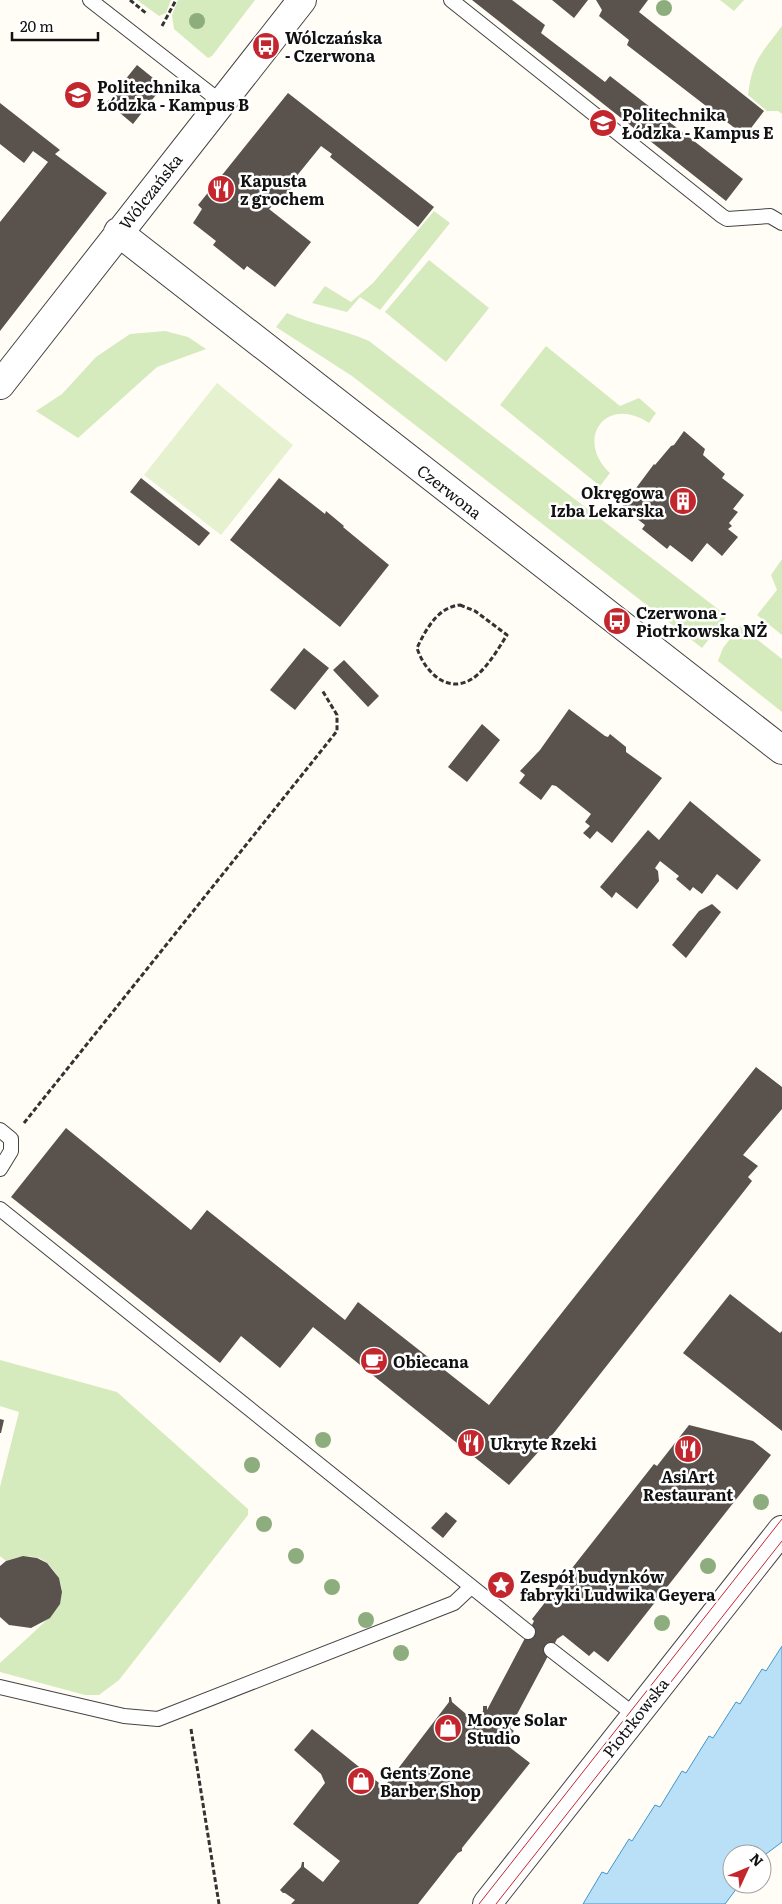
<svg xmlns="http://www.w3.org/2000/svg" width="782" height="1904" font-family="Literata,serif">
<rect width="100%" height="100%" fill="#fffdf5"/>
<path fill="#d5ebbd" d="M137 0H171L166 13 159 16Z
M178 0H255L212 56 208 58 174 29 172 15Z
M720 0H744L734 11Z
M782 26V114L778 111H767L748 95C752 60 762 53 782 26Z
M434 211 450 223 380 310 360 297 347 312 312 303 325 286 351 302 373 283Z
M429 260 489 308 446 362 385 312Z
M287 313C313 325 342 329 369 341L727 616 702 648 352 376 276 327Z
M165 331 188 337 206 349 157 367 78 438 36 411 62 394 96 357 130 334Z
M546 346 620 406 639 398 656 413 649 423C606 394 574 439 610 473L600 486 500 405Z
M782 559V635L757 615 777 590 771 575Z
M740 626 782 659V712L718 661 723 648Z
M0 1360 117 1392 248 1509V1515L119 1680 99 1695H85L0 1672V1663C11 1653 23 1642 34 1632 55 1612 76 1593 49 1565 38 1553 20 1556 6 1561L0 1556V1487L19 1412 0 1406Z"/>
<path fill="#e6f2cf" d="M217 383 293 445 221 535 144 475Z"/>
<path fill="#b9e0f7" stroke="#3f96cf" d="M782 1646V1842L762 1857V1854H732V1884H740L725 1904H583L602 1872 607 1874 629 1839 632 1841 655 1805 660 1807 682 1771 686 1773 709 1736 713 1738 736 1702 740 1704 762 1669 766 1671Z"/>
<path fill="#5a524d" d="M472 0H512L545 25 541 33 605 82 610 76 743 179 726 201Z
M552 0H588L574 18Z
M596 0H648L639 12 764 111 745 136 627 45 629 40 599 16 602 10Z
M137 65 163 86 133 124 107 102Z
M288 93 434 207 418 227 330 157 332 154 321 146 291 183 290 193 279 199 269 209 311 242 275 287 247 266 244 270 213 245 216 241 193 223 202 209 198 205Z
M0 103 60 150 55 154 107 193 0 331V222L48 162 33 151 24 163 0 144Z
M684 431 705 449 703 455 725 474 722 478 744 495 733 509 738 512 729 523 732 526 728 529 738 537 722 556 707 543 692 562 670 545 667 549 642 529 645 525 622 507 654 464 655 465 671 446 674 445Z
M141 478 210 533 199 546 130 492Z
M279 478 325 514 326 511 344 526 343 527 389 565 340 627 230 540Z
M304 648 329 668 295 710 270 690Z
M344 660 379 696 368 707 333 670Z
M569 709 605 736 608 737 610 734 626 747V752L662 778 612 843 597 831 590 839 583 833 590 826 585 822 591 814 556 786 552 785 541 800 519 783 525 775 520 771 540 750Z
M482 724 500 740 467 782 448 767Z
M690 801 761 860 737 890 717 874 702 894 693 887 690 891 676 879 679 876 660 861 655 868 658 871 659 881 637 909 616 892 612 898 600 887 648 830 659 840Z
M712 904 721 912 686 958 672 945 699 911Z
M756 1067 782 1087V1109L743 1155 758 1166 748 1177 752 1181 553 1434 540 1446V1450L509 1485 313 1327 280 1368 241 1336 220 1363 11 1197 66 1128 191 1230 207 1210 345 1320 358 1302 489 1405Z
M730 1294 780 1333 782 1331V1431L683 1353Z
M0 1419 4 1420 1 1433H0Z
M689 1425 753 1441 771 1455 608 1662 594 1651 589 1656 563 1635 557 1639 514 1720 510 1728 514 1731 503 1742 530 1763 462 1848V1851L458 1853 418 1904H291L295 1900 285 1893H283L280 1890 301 1867 302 1862H304V1867L323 1882 340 1861 293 1824 325 1783 321 1774 294 1750 312 1729 384 1787 449 1702V1697H451L452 1702 473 1720 476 1719 483 1711V1706H487V1710L534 1621 532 1619 654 1464 657 1466Z
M446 1512 457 1521 443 1538 431 1528Z
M23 1556 37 1558 47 1563 59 1578 62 1592 60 1604 50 1618 31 1628 9 1625 0 1617V1566L6 1561Z"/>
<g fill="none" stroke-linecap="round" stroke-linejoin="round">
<g stroke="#444" stroke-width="16">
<path id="service" d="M90 0 221 102
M451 0 722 216 727 219 770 216 782 223
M0 1130 11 1139V1151L0 1169
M0 1209 528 1632
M551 1650 636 1716
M0 1687 124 1716 158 1719 454 1603 471 1587"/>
</g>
<g stroke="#444" stroke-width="30">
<path id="tertiary" d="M118 232 782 750
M0 385 302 0
M487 1904 782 1530"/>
</g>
<path stroke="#333" stroke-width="3" stroke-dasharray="5 2.5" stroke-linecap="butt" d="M130 0 147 14
M162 26 176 0
M460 605 475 611 507 635C498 649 489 665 476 676 450 697 425 673 417 648 426 629 438 607 460 605Z
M24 1123 337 731V715L322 690
M191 1729 219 1904"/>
<use href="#service" stroke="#fff" stroke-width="14"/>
<use href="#tertiary" stroke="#fff" stroke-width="28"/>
<path stroke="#c4262e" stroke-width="1" d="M479 1904 782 1519
M496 1904 782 1541"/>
</g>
<g fill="#8dad7f">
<circle cx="664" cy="8" r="8"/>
<circle cx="197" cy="21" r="8"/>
<circle cx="323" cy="1440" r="8"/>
<circle cx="252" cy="1465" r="8"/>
<circle cx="761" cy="1502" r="8"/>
<circle cx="264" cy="1524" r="8"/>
<circle cx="296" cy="1556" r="8"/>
<circle cx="708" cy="1566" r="8"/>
<circle cx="332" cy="1587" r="8"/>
<circle cx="366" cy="1620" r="8"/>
<circle cx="662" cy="1623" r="8"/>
<circle cx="401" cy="1653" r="8"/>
</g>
<defs>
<g id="bus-disc" transform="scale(1.4375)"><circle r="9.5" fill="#c4262e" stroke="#fff"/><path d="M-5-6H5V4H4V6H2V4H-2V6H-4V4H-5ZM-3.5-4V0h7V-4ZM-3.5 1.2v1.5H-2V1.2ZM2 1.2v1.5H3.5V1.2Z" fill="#fff"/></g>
<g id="university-disc" transform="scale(1.4375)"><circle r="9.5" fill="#c4262e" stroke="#fff"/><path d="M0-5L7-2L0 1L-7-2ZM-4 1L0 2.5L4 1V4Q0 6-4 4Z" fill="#fff"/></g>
<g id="restaurant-disc" transform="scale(1.4375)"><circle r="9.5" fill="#c4262e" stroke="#fff"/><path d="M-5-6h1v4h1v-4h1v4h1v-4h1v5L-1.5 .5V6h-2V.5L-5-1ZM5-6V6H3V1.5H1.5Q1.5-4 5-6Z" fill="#fff"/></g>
<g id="building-disc" transform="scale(1.4375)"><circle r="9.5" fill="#c4262e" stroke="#fff"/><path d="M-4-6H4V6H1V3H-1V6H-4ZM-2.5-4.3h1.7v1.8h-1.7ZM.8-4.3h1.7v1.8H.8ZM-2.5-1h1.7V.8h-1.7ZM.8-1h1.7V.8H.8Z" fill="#fff"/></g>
<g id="cafe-disc" transform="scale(1.4375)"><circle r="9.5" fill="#c4262e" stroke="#fff"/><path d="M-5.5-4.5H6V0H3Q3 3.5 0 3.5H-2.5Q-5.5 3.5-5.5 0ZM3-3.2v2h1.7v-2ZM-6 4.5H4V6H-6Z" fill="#fff"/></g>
<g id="sight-disc" transform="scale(1.4375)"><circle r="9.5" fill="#c4262e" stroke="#fff"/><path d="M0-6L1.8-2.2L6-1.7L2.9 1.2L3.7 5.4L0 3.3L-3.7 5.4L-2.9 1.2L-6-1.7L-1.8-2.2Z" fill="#fff"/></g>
<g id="shop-disc" transform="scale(1.4375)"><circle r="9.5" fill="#c4262e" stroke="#fff"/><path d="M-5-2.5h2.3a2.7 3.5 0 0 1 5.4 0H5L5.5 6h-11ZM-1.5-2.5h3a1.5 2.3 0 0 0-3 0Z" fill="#fff"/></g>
</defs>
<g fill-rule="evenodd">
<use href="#bus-disc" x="266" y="46"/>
<use href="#university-disc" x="78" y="95"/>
<use href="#university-disc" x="603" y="123"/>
<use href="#restaurant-disc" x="221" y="189"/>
<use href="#building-disc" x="683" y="501"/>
<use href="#bus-disc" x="617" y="621"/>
<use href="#cafe-disc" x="374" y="1361"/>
<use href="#restaurant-disc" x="471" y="1443"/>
<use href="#restaurant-disc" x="688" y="1449"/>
<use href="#sight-disc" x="501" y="1585"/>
<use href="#shop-disc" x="448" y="1728"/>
<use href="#shop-disc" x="361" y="1781"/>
</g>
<g text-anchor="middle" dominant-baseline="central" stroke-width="5" stroke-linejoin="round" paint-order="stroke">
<g font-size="16" font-weight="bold" fill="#111" stroke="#fff" text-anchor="start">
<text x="285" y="37">Wólczańska<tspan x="285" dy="18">- Czerwona</tspan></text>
<text x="97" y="86">Politechnika<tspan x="97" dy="18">Łódzka - Kampus B</tspan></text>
<text x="622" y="114">Politechnika<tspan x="622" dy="18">Łódzka - Kampus E</tspan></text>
<text x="240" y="180">Kapusta<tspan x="240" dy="18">z grochem</tspan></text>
<text x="664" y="492" text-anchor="end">Okręgowa<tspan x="664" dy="18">Izba Lekarska</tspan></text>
<text x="636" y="612">Czerwona -<tspan x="636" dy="18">Piotrkowska NŻ</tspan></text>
<text x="393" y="1361">Obiecana</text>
<text x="490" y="1443">Ukryte Rzeki</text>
<text x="688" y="1476" text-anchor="middle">AsiArt<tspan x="688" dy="18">Restaurant</tspan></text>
<text x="520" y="1576">Zespół budynków<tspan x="520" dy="18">fabryki Ludwika Geyera</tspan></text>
<text x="467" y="1719">Mooye Solar<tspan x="467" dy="18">Studio</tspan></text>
<text x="380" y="1772">Gents Zone<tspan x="380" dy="18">Barber Shop</tspan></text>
</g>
<g font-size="16" fill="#111" stroke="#fff">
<text transform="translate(150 191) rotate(-52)">Wólczańska</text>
<text transform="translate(450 491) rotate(38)">Czerwona</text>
<text transform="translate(635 1717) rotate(-52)">Piotrkowska</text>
</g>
</g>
<g transform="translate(747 1869) rotate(46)"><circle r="24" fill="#ffffff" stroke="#a0a0a0"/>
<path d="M0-4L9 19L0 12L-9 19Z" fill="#c4262e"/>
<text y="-8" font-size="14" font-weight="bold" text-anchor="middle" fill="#111111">N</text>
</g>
<path d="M12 32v8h86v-8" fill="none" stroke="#111111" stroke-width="2.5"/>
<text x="20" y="32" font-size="15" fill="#111111" stroke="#ffffff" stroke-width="4" paint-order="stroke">20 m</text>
</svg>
